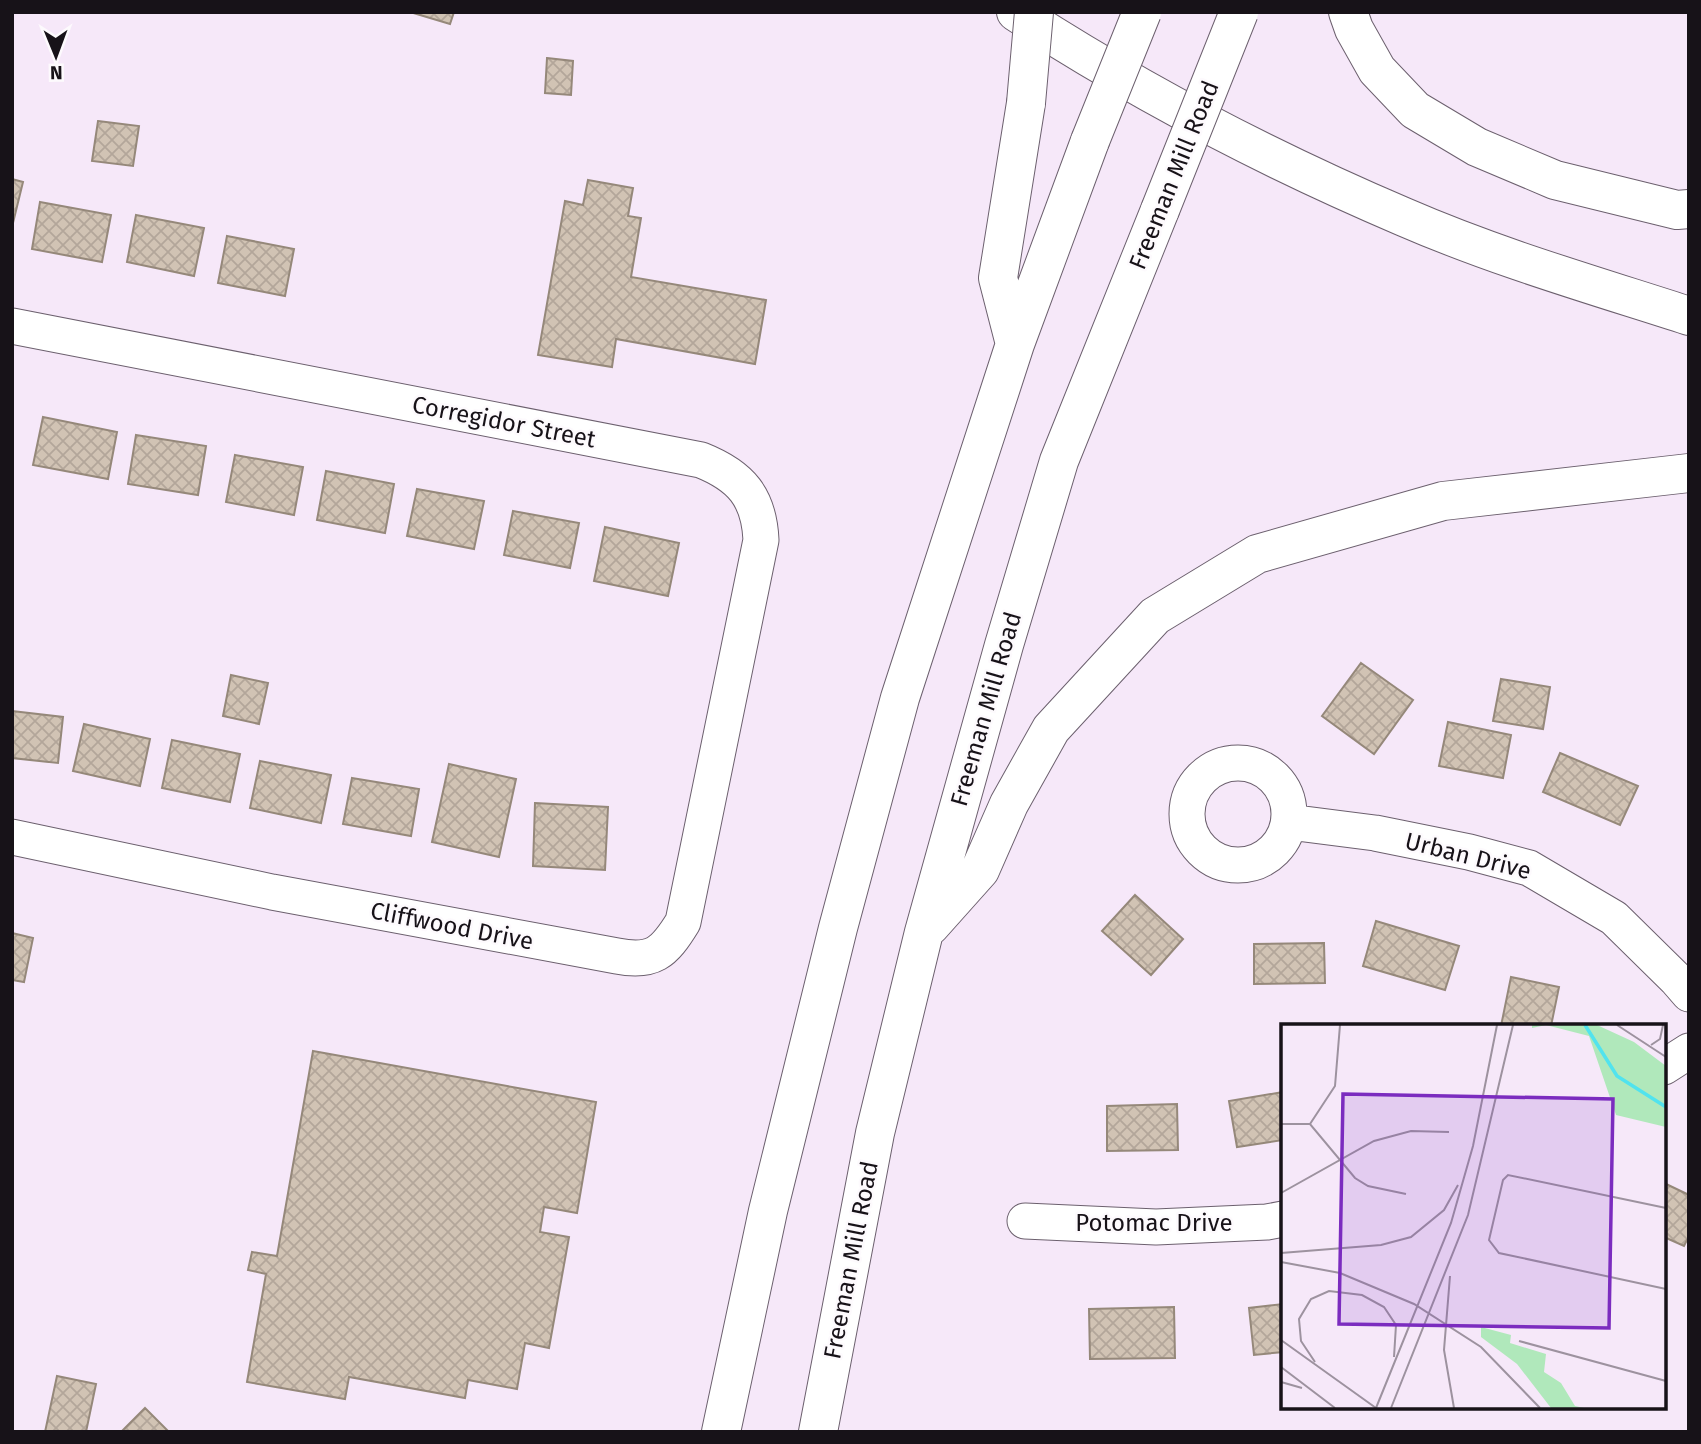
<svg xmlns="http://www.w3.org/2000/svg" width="1701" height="1444" font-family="'Fira Sans',sans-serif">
<defs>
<pattern id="building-cross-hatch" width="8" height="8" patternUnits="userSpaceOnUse" patternTransform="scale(1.75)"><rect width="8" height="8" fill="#d1c3b4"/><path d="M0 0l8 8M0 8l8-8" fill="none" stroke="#b3a69a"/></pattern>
</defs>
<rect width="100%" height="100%" fill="#f6e8f9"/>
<path fill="url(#building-cross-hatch)" stroke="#95887a" stroke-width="2" d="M410 12H454L450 24Z
M547 58 573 61 571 95 545 93Z
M98 121 139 126 133 166 92 161Z
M12 179 23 182 12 227Z
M588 180 633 188 628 216 641 218 631 277 766 300 755 364 616 339 612 367 538 355 565 201 583 205Z
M40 202 111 215 102 262 32 249Z
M136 215 204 228 194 276 127 262Z
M227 236 294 249 285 296 218 283Z
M43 417 117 432 108 479 33 465Z
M136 435 206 446 198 495 128 484Z
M235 455 303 467 294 515 226 502Z
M326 471 394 484 385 533 317 520Z
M417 489 484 501 474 549 407 536Z
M513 511 579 523 570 568 504 555Z
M605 527 679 543 668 596 594 581Z
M1361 663 1413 700 1374 754 1322 716Z
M231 675 268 683 259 724 223 716Z
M1501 679 1550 687 1543 729 1493 721Z
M12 711 63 717 58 763 12 758Z
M1448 722 1511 735 1503 778 1439 766Z
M84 724 150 739 140 786 73 771Z
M172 740 240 754 230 802 162 788Z
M1560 753 1638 786 1620 825 1543 792Z
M260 761 331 775 321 823 250 808Z
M449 764 516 779 499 857 432 842Z
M352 778 419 789 411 836 343 824Z
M535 803 608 807 605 870 533 866Z
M1135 895 1183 939 1151 975 1102 931Z
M1376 921 1459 946 1445 990 1363 966Z
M12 933 33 938 24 982 12 980Z
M1324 943 1325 983 1254 984V944Z
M1511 977 1559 987 1551 1026H1501Z
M313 1051 596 1102 577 1213 544 1207 540 1232 569 1237 549 1348 525 1343 517 1389 468 1380 465 1398 349 1377 345 1399 247 1382 266 1274 248 1270 252 1252 277 1256Z
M1283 1092V1140L1237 1147 1229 1101Z
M1177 1104 1178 1150 1107 1151V1106Z
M1664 1183 1689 1195V1236L1684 1246 1664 1237Z
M1283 1304V1352L1254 1355 1249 1308Z
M1174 1307 1175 1358 1090 1359 1089 1309Z
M57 1376 96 1384 86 1432H45Z
M145 1408 169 1432H121Z"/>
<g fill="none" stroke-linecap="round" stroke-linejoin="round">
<g stroke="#6c606e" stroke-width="37">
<path id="minor" d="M12 326 701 460C741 476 759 497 761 540L683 922C664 953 653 963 617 956L272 892 12 837
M1187 814a51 51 0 1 1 102 0a51 51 0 1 1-102 0Z
M1289 822 1375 833 1469 852 1529 868 1614 918 1676 979 1689 994
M1664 1067 1689 1051
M1025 1221 1156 1227 1267 1222 1283 1219"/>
</g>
<g stroke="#6c606e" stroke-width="40">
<path id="motorway" d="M1016 12C1138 91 1270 160 1404 217 1496 257 1593 285 1689 316
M1348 12 1354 29 1377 70 1415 110 1477 147 1555 180 1677 210 1689 209
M1015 344 998 278 1026 103
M930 926 980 870 1009 804 1051 729 1155 616 1257 554 1443 501 1689 473
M721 1432 768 1211 838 928 900 698 1015 344 1090 141
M818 1432 875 1133 924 932 1004 645 1059 461 1160 210"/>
</g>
<use href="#minor" stroke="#fff" stroke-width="35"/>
<use href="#motorway" stroke="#fff" stroke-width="38"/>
<g stroke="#6c606e" stroke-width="40" stroke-linecap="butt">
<path id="motorway-bridge" d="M1026 103 1034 12
M1090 141 1142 12
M1160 210 1239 12"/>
</g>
<use href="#motorway-bridge" stroke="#fff" stroke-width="38"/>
</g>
<g text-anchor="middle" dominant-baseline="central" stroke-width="5" stroke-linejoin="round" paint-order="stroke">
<g font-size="24" fill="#171218" stroke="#fdfafd">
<text transform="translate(1174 175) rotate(-68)">Freeman Mill Road</text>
<text transform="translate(504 422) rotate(11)">Corregidor Street</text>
<text transform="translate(986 709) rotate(-74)">Freeman Mill Road</text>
<text transform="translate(1468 856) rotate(14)">Urban Drive</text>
<text transform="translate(452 926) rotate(11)">Cliffwood Drive</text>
<text x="1154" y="1223">Potomac Drive</text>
<text transform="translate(851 1260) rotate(-79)">Freeman Mill Road</text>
</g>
</g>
<g transform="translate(1281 1024)">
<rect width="385" height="385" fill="#f6e8f9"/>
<path d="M251 1H316L353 18 385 42V103L335 91 308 12 265 1 251 4ZM200 303 230 311 229 319 265 330 263 348 280 359 294 382 303 384H270L236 340 200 313Z" fill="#b0e8bb"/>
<path fill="none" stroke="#51e3ee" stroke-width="3.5" d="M304 1 336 52 385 83"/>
<path fill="none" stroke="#9d929f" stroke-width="2" d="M336 1 385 33M370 21 379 15 382 1M0 100H29L74 154 87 162 125 170M29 100 54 62 59 1M0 169 93 117 130 107 168 108M385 184 227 151 222 156 208 216 218 229 385 265M0 229 100 221 130 213 163 186 177 161M0 238 59 249 133 280 200 323 259 384M169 252 163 326 173 384M0 316 95 384M238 317 385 357M34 338 20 317 18 295 30 275 48 267 81 271 103 283 115 301 113 333M0 343 54 384M0 358 21 364M95 384 170 199 192 122 216 1M110 384 187 191 232 1"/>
<path fill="#7b2cbf" fill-opacity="0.15" stroke="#7b2cbf" stroke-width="3.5" d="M62 70 332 75 328 304 58 300Z"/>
<rect width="385" height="385" fill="none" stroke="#171218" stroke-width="3.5"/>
</g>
<rect width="1701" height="1444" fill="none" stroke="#171218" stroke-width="28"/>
<g transform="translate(56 56) rotate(179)" stroke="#fdfafd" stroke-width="5" paint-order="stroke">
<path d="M0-5L12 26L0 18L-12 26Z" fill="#171218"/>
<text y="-10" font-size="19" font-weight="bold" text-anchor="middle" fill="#171218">N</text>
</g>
</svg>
